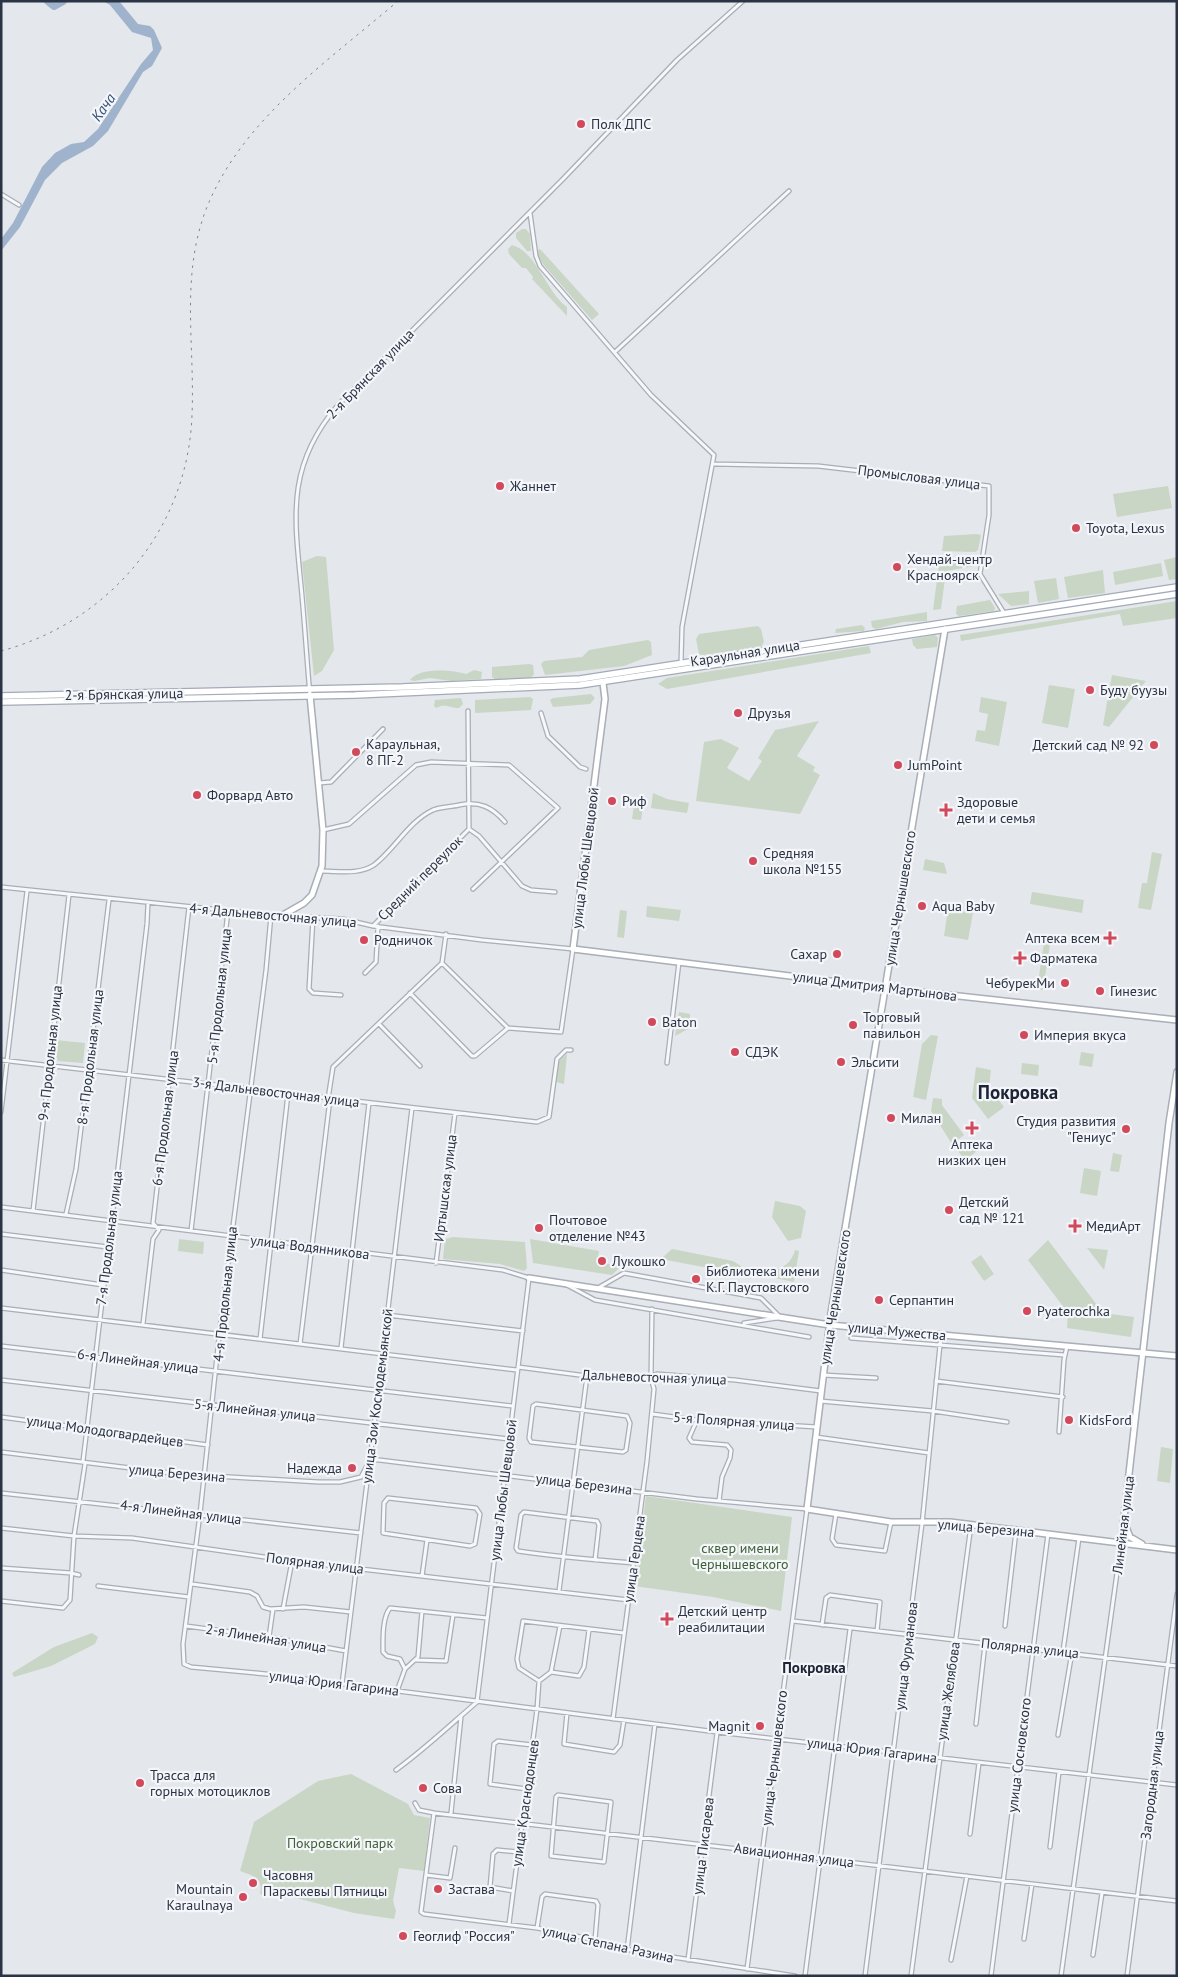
<svg xmlns="http://www.w3.org/2000/svg" width="1178" height="1977" font-family="'PT Sans',sans-serif">
<rect width="100%" height="100%" fill="#e4e7ec"/>
<path fill="#c9d6c5" d="M522 229H526L530 234 531 251H527L516 238V233Z
M512 245C536 251 547 293 567 307V316L532 279 533 277 526 268H522L509 254 508 249Z
M539 249 541 250 599 314 592 320 542 263 537 253Z
M1168 486 1172 508 1117 517 1113 494Z
M977 534 981 535 978 550 975 552 942 551 944 536Z
M317 556 326 557 334 650 322 671 314 676 302 562Z
M940 557 972 559 975 564 974 566 946 571 941 609 933 610Z
M1177 557V579L1169 580 1164 560Z
M1161 563 1163 576 1115 585 1113 572Z
M1103 570 1105 593 1068 598 1064 577Z
M1056 578 1059 599 1038 603 1034 581Z
M1029 591V604L1011 606 998 594Z
M990 600 995 608 994 611 959 616 956 614 957 606Z
M1177 601V618L1123 626 1120 614 961 641 960 635Z
M927 612V621L903 622 876 629 872 627 871 621Z
M862 625 865 628 864 631 835 633 836 629Z
M758 626 761 629 764 642 761 647 703 655 699 654 696 639 699 634Z
M935 635 938 638 937 647 917 649 913 645 912 639Z
M648 640 651 642 652 655 624 666 545 675 541 664 544 661 582 657 589 650Z
M869 646 871 653 667 689 658 684 667 678Z
M529 664 533 665 534 674 531 678 496 680 492 677V667Z
M474 670 482 672 481 679 451 681 430 678 414 681 410 680C420 667 452 670 466 674Z
M1112 675 1146 681 1109 727 1103 725Z
M1049 685 1075 689 1068 728 1042 723Z
M591 694 595 698 590 704 553 707 550 700 553 698Z
M530 697 533 699 531 710 475 713V700Z
M981 697 1007 702 999 746 975 741 977 730 985 731 988 714 979 712Z
M461 698 463 704 459 708C449 708 446 703 436 708L434 706 435 700Z
M819 721 797 756 815 767 813 771 820 775 800 814 696 801 704 742 721 739 739 748 727 768 749 781 762 761 758 758 775 730Z
M653 793 667 799 689 803 687 813 651 808Z
M635 799 644 800 641 820 632 819Z
M1152 852 1162 854 1151 910 1138 908 1142 883H1147Z
M925 859 944 863 947 874 923 870Z
M1032 892 1084 900 1082 913 1030 904Z
M647 906 681 910 679 921 646 917Z
M948 909 973 913 968 940 944 936Z
M620 910 627 911 624 938 617 937Z
M1044 943 1050 944 1043 990 1037 989Z
M679 1012 690 1014V1028L675 1036Z
M931 1035 938 1036 926 1100 913 1097 922 1044Z
M56 1040 85 1043 83 1063 58 1061 55 1053Z
M1081 1052 1094 1054 1092 1067 1079 1065Z
M567 1054 564 1084 556 1082 558 1062Z
M1022 1063 1039 1065 1038 1076 1021 1074Z
M976 1067 991 1070 989 1087 1004 1107 988 1119 972 1098Z
M933 1098 942 1099V1105L964 1135 952 1144 931 1111Z
M970 1142 977 1151 965 1160 958 1151Z
M1113 1153 1122 1155 1119 1172 1110 1171Z
M1084 1168 1101 1171 1097 1196 1080 1193Z
M775 1201 800 1206 806 1211 801 1238 788 1241 772 1217Z
M453 1237 525 1242 527 1268 524 1271 500 1264 443 1259 445 1239Z
M179 1239 204 1242 203 1254 178 1251Z
M530 1239 599 1251 597 1262 621 1266 612 1275 533 1263Z
M1048 1240 1103 1313 1134 1317 1131 1337 1067 1328 1068 1313 1028 1260Z
M1087 1248 1108 1250 1104 1270Z
M672 1249 733 1261 741 1266 740 1274 661 1259Z
M795 1250 799 1251 794 1282 770 1277 771 1271C783 1269 792 1262 795 1250Z
M981 1255 994 1274 984 1281 971 1262Z
M1161 1447 1173 1449 1170 1483 1157 1481Z
M646 1496 792 1517 781 1611 713 1597 634 1586Z
M92 1633 98 1637 95 1644 51 1666 14 1677 12 1673 54 1647Z
M351 1774 408 1804 414 1815 430 1818 424 1871 399 1868 393 1901 396 1911 394 1919 354 1913 273 1892 271 1897 260 1894C263 1878 254 1876 240 1871L254 1822 318 1781Z"/>
<path fill="#9fb4cc" d="M103 1H119L138 24 150 26 154 30 162 48 152 66 143 72 108 131 93 146 62 163 45 180 20 227 1 251V239L13 223 42 167 55 153 71 144 84 142 98 129 141 64 153 50 151 38 132 32 110 5Z"/>
<g fill="none" stroke-linecap="round" stroke-linejoin="round">
<path stroke="#9fb4cc" stroke-width="8" d="M48 1 54 6 63 1"/>
<g stroke="#a9aeb7" stroke-width="5.5">
<path id="street" d="M1 194 19 205
M530 213 536 256 540 266 651 395 714 455 682 627 681 663
M616 351 789 191
M714 464 818 466 989 486V515L980 574 1004 613
M310 695C307 662 305 629 302 596 295 520 284 468 338 405L564 178 677 60 743 1
M541 713 548 736 580 767 586 769
M319 783 331 782 383 729
M469 829 479 836 522 886 531 890 555 892
M323 830 349 824 416 765 431 762 509 765 558 808 473 889
M321 871C338 871 359 875 374 865 394 850 409 821 433 810 440 807 451 807 459 805 480 801 492 807 505 822
M1 887 271 915 343 919 373 926 482 940 573 949 561 1032 508 1028 442 963
M271 915 266 970 221 1319 200 1514 183 1644 184 1664 191 1667 266 1674 717 1732 1177 1785
M313 918 309 989 313 993 341 995
M373 926 469 829 468 711
M365 973 376 962 378 926
M410 993 472 1056H475L508 1028
M379 1024 420 1066
M1 1060 537 1122 549 1117 557 1059 566 1050H571
M667 1063 679 962
M328 1099 333 1067 442 963 446 934
M1 1112 27 891
M1 1207 503 1270 529 1278 477 1702C450 1725 425 1749 396 1770
M33 1211 69 895
M66 1214 76 1169 109 900
M191 1231 228 911
M1 1234 108 1247
M436 1263 455 1113
M1 1270 103 1285
M567 1285 595 1300 809 1337
M598 1288 624 1273 761 1298 780 1317
M1 1308 517 1370
M387 1315 523 1331
M744 1323 777 1318
M143 1324 153 1239 159 1230 153 1223 189 907
M851 1338 1064 1355
M260 1339 288 1094
M300 1344 330 1099
M1 1346 513 1406
M341 1348 369 1103
M518 1367 587 1376 648 1379 657 1374 735 1380 821 1391
M823 1375 876 1378
M1 1380 509 1439
M936 1381 1063 1397
M820 1401 933 1411 1007 1422
M536 1404 627 1416 630 1423 626 1450 623 1452 531 1442 529 1438 533 1406Z
M652 1414 697 1420 817 1427
M1 1417 208 1445
M697 1420 689 1438 692 1442 727 1445 731 1450 730 1458 722 1477 719 1501
M1059 1432 1064 1360 1067 1346
M816 1437 929 1453
M1 1452 179 1474 319 1482H340L361 1477 370 1460H379L697 1499 807 1509 747 1969
M370 1460 412 1108
M1 1493 361 1533
M388 1498 476 1508 480 1514 475 1544 470 1546 383 1533 384 1503Z
M836 1514 832 1539 836 1545 885 1551 891 1522
M1 1528 74 1536 132 1538 292 1561 629 1600
M595 1560 599 1525 597 1521 524 1512 521 1515 516 1548 518 1551C557 1557 595 1560 634 1563
M1 1568 71 1573 79 1575
M422 1576 427 1540
M192 1584 250 1592 257 1596 263 1607 270 1609 304 1607 351 1612
M98 1586 189 1597
M559 1591 587 1376
M1 1601 63 1608 70 1600 74 1536 85 1464 83 1461 87 1428 147 924 148 903
M283 1609 292 1561
M793 1621 1177 1666
M822 1625 826 1598 830 1595 880 1602 877 1631
M186 1626 269 1637 346 1651
M1005 1626 1016 1531
M589 1630 584 1667 579 1676 551 1672 539 1681 519 1668 517 1659 523 1621 624 1633
M269 1637 273 1609
M1063 1651 1079 1538
M416 1660 446 1661 453 1615
M405 1669 418 1657 422 1611
M551 1672 560 1626
M342 1684 369 1466
M397 1691 405 1669 400 1659 387 1656 383 1652C383 1639 382 1618 390 1608L487 1618
M567 1713 564 1744 614 1752 620 1745 624 1720
M613 1719 647 1461 654 1389 651 1378 652 1309
M976 1724 985 1644
M1058 1735 1072 1652
M527 1789 490 1784 494 1744 498 1741 532 1745
M558 1795 611 1802 604 1862 551 1856 556 1797Z
M415 1803 419 1810 434 1813 1177 1901
M434 1813 421 1912 424 1914 537 1928 595 1940 634 1951 795 1976
M451 1813 461 1717
M970 1834 979 1763
M1050 1847 1059 1772
M426 1875 450 1878 455 1848
M513 1891 490 1887 493 1854 497 1850 518 1852
M509 1924 537 1709 539 1681
M537 1928 542 1897 545 1894 596 1901 598 1905 595 1940
M1024 1939 1032 1884
M627 1950 655 1724
M1093 1955 1102 1893
M688 1960 717 1733
M951 1960 967 1876
M805 1976 850 1629
M865 1976 922 1524 941 1335
M911 1976 971 1525
M991 1976 1048 1534
M1061 1976 1121 1544
M1127 1976 1177 1594"/>
</g>
<g stroke="#a9aeb7" stroke-width="8">
<path id="secondary" d="M945 629 831 1313 807 1509 891 1522H950L1177 1550
M603 683 605 699 573 949 886 988 1177 1020
M283 915 304 903 312 895 322 866 323 830 310 695
M529 1278 830 1325 1177 1356
M1124 1522 1130 1537 1142 1544
M1121 1544 1169 1123 1177 1072"/>
</g>
<g stroke="#a3abb8" stroke-width="8">
<path id="primary" d="M1 696 402 687 580 679 1177 587
M1 702 355 695 580 685 1177 594"/>
</g>
<use href="#street" stroke="#f7f8fa" stroke-width="3"/>
<use href="#secondary" stroke="#fff" stroke-width="5"/>
<use href="#primary" stroke="#fff" stroke-width="5.5"/>
<path stroke="#7d8696" stroke-width="1" stroke-dasharray="2.5 5" stroke-linecap="butt" d="M1 651C110 622 188 528 192 415 195 347 181 281 204 215 237 123 326 63 398 1"/>
</g>
<g fill="#d1495b" stroke="#f4f6f9" stroke-width="2">
<circle cx="581" cy="124" r="5"/>
<circle cx="500" cy="486" r="5"/>
<circle cx="1076" cy="528" r="5"/>
<circle cx="897" cy="567" r="5"/>
<circle cx="1090" cy="690" r="5"/>
<circle cx="738" cy="713" r="5"/>
<circle cx="1154" cy="745" r="5"/>
<circle cx="356" cy="752" r="5"/>
<circle cx="898" cy="765" r="5"/>
<circle cx="197" cy="795" r="5"/>
<circle cx="612" cy="801" r="5"/>
<path d="M943.5 802.5h5v5h5v5h-5v5h-5v-5h-5v-5h5z"/>
<circle cx="753" cy="861" r="5"/>
<circle cx="922" cy="906" r="5"/>
<path d="M1107.5 930.5h5v5h5v5h-5v5h-5v-5h-5v-5h5z"/>
<circle cx="364" cy="940" r="5"/>
<circle cx="837" cy="954" r="5"/>
<path d="M1017.5 950.5h5v5h5v5h-5v5h-5v-5h-5v-5h5z"/>
<circle cx="1065" cy="983" r="5"/>
<circle cx="1100" cy="991" r="5"/>
<circle cx="652" cy="1022" r="5"/>
<circle cx="853" cy="1025" r="5"/>
<circle cx="1024" cy="1035" r="5"/>
<circle cx="735" cy="1052" r="5"/>
<circle cx="841" cy="1062" r="5"/>
<circle cx="891" cy="1118" r="5"/>
<path d="M969.5 1120.5h5v5h5v5h-5v5h-5v-5h-5v-5h5z"/>
<circle cx="1126" cy="1129" r="5"/>
<circle cx="949" cy="1210" r="5"/>
<path d="M1072.5 1218.5h5v5h5v5h-5v5h-5v-5h-5v-5h5z"/>
<circle cx="539" cy="1228" r="5"/>
<circle cx="602" cy="1261" r="5"/>
<circle cx="696" cy="1279" r="5"/>
<circle cx="879" cy="1300" r="5"/>
<circle cx="1027" cy="1311" r="5"/>
<circle cx="1069" cy="1420" r="5"/>
<circle cx="352" cy="1468" r="5"/>
<path d="M664.5 1611.5h5v5h5v5h-5v5h-5v-5h-5v-5h5z"/>
<circle cx="760" cy="1726" r="5"/>
<circle cx="140" cy="1783" r="5"/>
<circle cx="423" cy="1788" r="5"/>
<circle cx="253" cy="1883" r="5"/>
<circle cx="438" cy="1889" r="5"/>
<circle cx="243" cy="1897" r="5"/>
<circle cx="403" cy="1936" r="5"/>
</g>
<g text-anchor="middle" dominant-baseline="central" stroke-width="4.5" stroke-linejoin="round" paint-order="stroke">
<g font-size="14" fill="#2b3445" stroke="#f4f6f9" text-anchor="start">
<text x="591" y="124">Полк ДПС</text>
<text x="510" y="486">Жаннет</text>
<text x="1086" y="528">Toyota, Lexus</text>
<text x="907" y="559">Хендай-центр<tspan x="907" dy="16">Красноярск</tspan></text>
<text x="1100" y="690">Буду буузы</text>
<text x="748" y="713">Друзья</text>
<text x="366" y="744">Караульная,<tspan x="366" dy="16">8 ПГ-2</tspan></text>
<text x="1144" y="745" text-anchor="end">Детский сад № 92</text>
<text x="908" y="765">JumPoint</text>
<text x="207" y="795">Форвард Авто</text>
<text x="622" y="801">Риф</text>
<text x="957" y="802">Здоровые<tspan x="957" dy="16">дети и семья</tspan></text>
<text x="763" y="853">Средняя<tspan x="763" dy="16">школа №155</tspan></text>
<text x="932" y="906">Aqua Baby</text>
<text x="1100" y="938" text-anchor="end">Аптека всем</text>
<text x="374" y="940">Родничок</text>
<text x="827" y="954" text-anchor="end">Сахар</text>
<text x="1030" y="958">Фарматека</text>
<text x="1055" y="983" text-anchor="end">ЧебурекМи</text>
<text x="1110" y="991">Гинезис</text>
<text x="863" y="1017">Торговый<tspan x="863" dy="16">павильон</tspan></text>
<text x="662" y="1022">Baton</text>
<text x="1034" y="1035">Империя вкуса</text>
<text x="745" y="1052">СДЭК</text>
<text x="851" y="1062">Эльсити</text>
<text x="901" y="1118">Милан</text>
<text x="1116" y="1121" text-anchor="end">Студия развития<tspan x="1116" dy="16">"Гениус"</tspan></text>
<text x="972" y="1144" text-anchor="middle">Аптека<tspan x="972" dy="16">низких цен</tspan></text>
<text x="959" y="1202">Детский<tspan x="959" dy="16">сад № 121</tspan></text>
<text x="549" y="1220">Почтовое<tspan x="549" dy="16">отделение №43</tspan></text>
<text x="1086" y="1226">МедиАрт</text>
<text x="612" y="1261">Лукошко</text>
<text x="706" y="1271">Библиотека имени<tspan x="706" dy="16">К.Г. Паустовского</tspan></text>
<text x="889" y="1300">Серпантин</text>
<text x="1037" y="1311">Pyaterochka</text>
<text x="1079" y="1420">KidsFord</text>
<text x="342" y="1468" text-anchor="end">Надежда</text>
<text x="678" y="1611">Детский центр<tspan x="678" dy="16">реабилитации</tspan></text>
<text x="750" y="1726" text-anchor="end">Magnit</text>
<text x="150" y="1775">Трасса для<tspan x="150" dy="16">горных мотоциклов</tspan></text>
<text x="433" y="1788">Сова</text>
<text x="263" y="1875">Часовня<tspan x="263" dy="16">Параскевы Пятницы</tspan></text>
<text x="233" y="1889" text-anchor="end">Mountain<tspan x="233" dy="16">Karaulnaya</tspan></text>
<text x="448" y="1889">Застава</text>
<text x="413" y="1936">Геоглиф "Россия"</text>
</g>
<g font-size="14" fill="#2b3445" stroke="#f4f6f9">
<text transform="translate(370 374) rotate(-46)">2-я Брянская улица</text>
<text transform="translate(919 477) rotate(7)">Промысловая улица</text>
<text transform="translate(745 653) rotate(-9)">Караульная улица</text>
<text transform="translate(124 694) rotate(-1)">2-я Брянская улица</text>
<text transform="translate(585 858) rotate(-83)">улица Любы Шевцовой</text>
<text transform="translate(420 878) rotate(-45)">Средний переулок</text>
<text transform="translate(900 898) rotate(-81)">улица Чернышевского</text>
<text transform="translate(273 915) rotate(5)">4-я Дальневосточная улица</text>
<text transform="translate(875 986) rotate(7)">улица Дмитрия Мартынова</text>
<text transform="translate(219 996) rotate(-84)">5-я Продольная улица</text>
<text transform="translate(50 1053) rotate(-84)">9-я Продольная улица</text>
<text transform="translate(90 1057) rotate(-83)">8-я Продольная улица</text>
<text transform="translate(276 1092) rotate(7)">3-я Дальневосточная улица</text>
<text transform="translate(165 1118) rotate(-83)">6-я Продольная улица</text>
<text transform="translate(445 1188) rotate(-83)">Иртышская улица</text>
<text transform="translate(109 1238) rotate(-83)">7-я Продольная улица</text>
<text transform="translate(310 1247) rotate(7)">улица Водянникова</text>
<text transform="translate(225 1294) rotate(-84)">4-я Продольная улица</text>
<text transform="translate(835 1297) rotate(-81)">улица Чернышевского</text>
<text transform="translate(897 1331) rotate(5)">улица Мужества</text>
<text transform="translate(138 1361) rotate(7)">6-я Линейная улица</text>
<text transform="translate(654 1377) rotate(2)">Дальневосточная улица</text>
<text transform="translate(377 1396) rotate(-83)">улица Зои Космодемьянской</text>
<text transform="translate(255 1410) rotate(6)">5-я Линейная улица</text>
<text transform="translate(734 1421) rotate(4)">5-я Полярная улица</text>
<text transform="translate(105 1431) rotate(8)">улица Молодогвардейцев</text>
<text transform="translate(177 1473) rotate(5)">улица Березина</text>
<text transform="translate(584 1484) rotate(7)">улица Березина</text>
<text transform="translate(503 1490) rotate(-83)">улица Любы Шевцовой</text>
<text transform="translate(181 1512) rotate(7)">4-я Линейная улица</text>
<text transform="translate(1123 1525) rotate(-83)">Линейная улица</text>
<text transform="translate(986 1528) rotate(5)">улица Березина</text>
<text transform="translate(634 1559) rotate(-82)">улица Герцена</text>
<text transform="translate(315 1563) rotate(7)">Полярная улица</text>
<text transform="translate(266 1638) rotate(9)">2-я Линейная улица</text>
<text transform="translate(1030 1648) rotate(6)">Полярная улица</text>
<text transform="translate(906 1656) rotate(-83)">улица Фурманова</text>
<text transform="translate(334 1683) rotate(7)">улица Юрия Гагарина</text>
<text transform="translate(948 1691) rotate(-82)">улица Желябова</text>
<text transform="translate(872 1750) rotate(7)">улица Юрия Гагарина</text>
<text transform="translate(1019 1755) rotate(-83)">улица Сосновского</text>
<text transform="translate(774 1758) rotate(-83)">улица Чернышевского</text>
<text transform="translate(1152 1785) rotate(-83)">Загородная улица</text>
<text transform="translate(525 1803) rotate(-82)">улица Краснодонцев</text>
<text transform="translate(703 1846) rotate(-83)">улица Писарева</text>
<text transform="translate(794 1855) rotate(7)">Авиационная улица</text>
<text transform="translate(608 1944) rotate(12)">улица Степана Разина</text>
</g>
<g font-size="14" fill="#3f6138" stroke="#f4f6f9">
<text x="740" y="1548">сквер имени<tspan x="740" dy="16">Чернышевского</tspan></text>
<text x="340" y="1843">Покровский парк</text>
</g>
<g font-size="15" font-style="italic" fill="#34527a" stroke="#f4f6f9">
<text transform="translate(103 107) rotate(-55)">Кача</text>
</g>
<g font-size="15" font-weight="bold" fill="#1d2536" stroke="#f4f6f9">
<text x="814" y="1667">Покровка</text>
</g>
<g font-size="19" font-weight="bold" fill="#1d2536" stroke="#f4f6f9">
<text x="1018" y="1092">Покровка</text>
</g>
</g>
<rect width="1178" height="1977" fill="none" stroke="#2b3445" stroke-width="5"/>
</svg>
